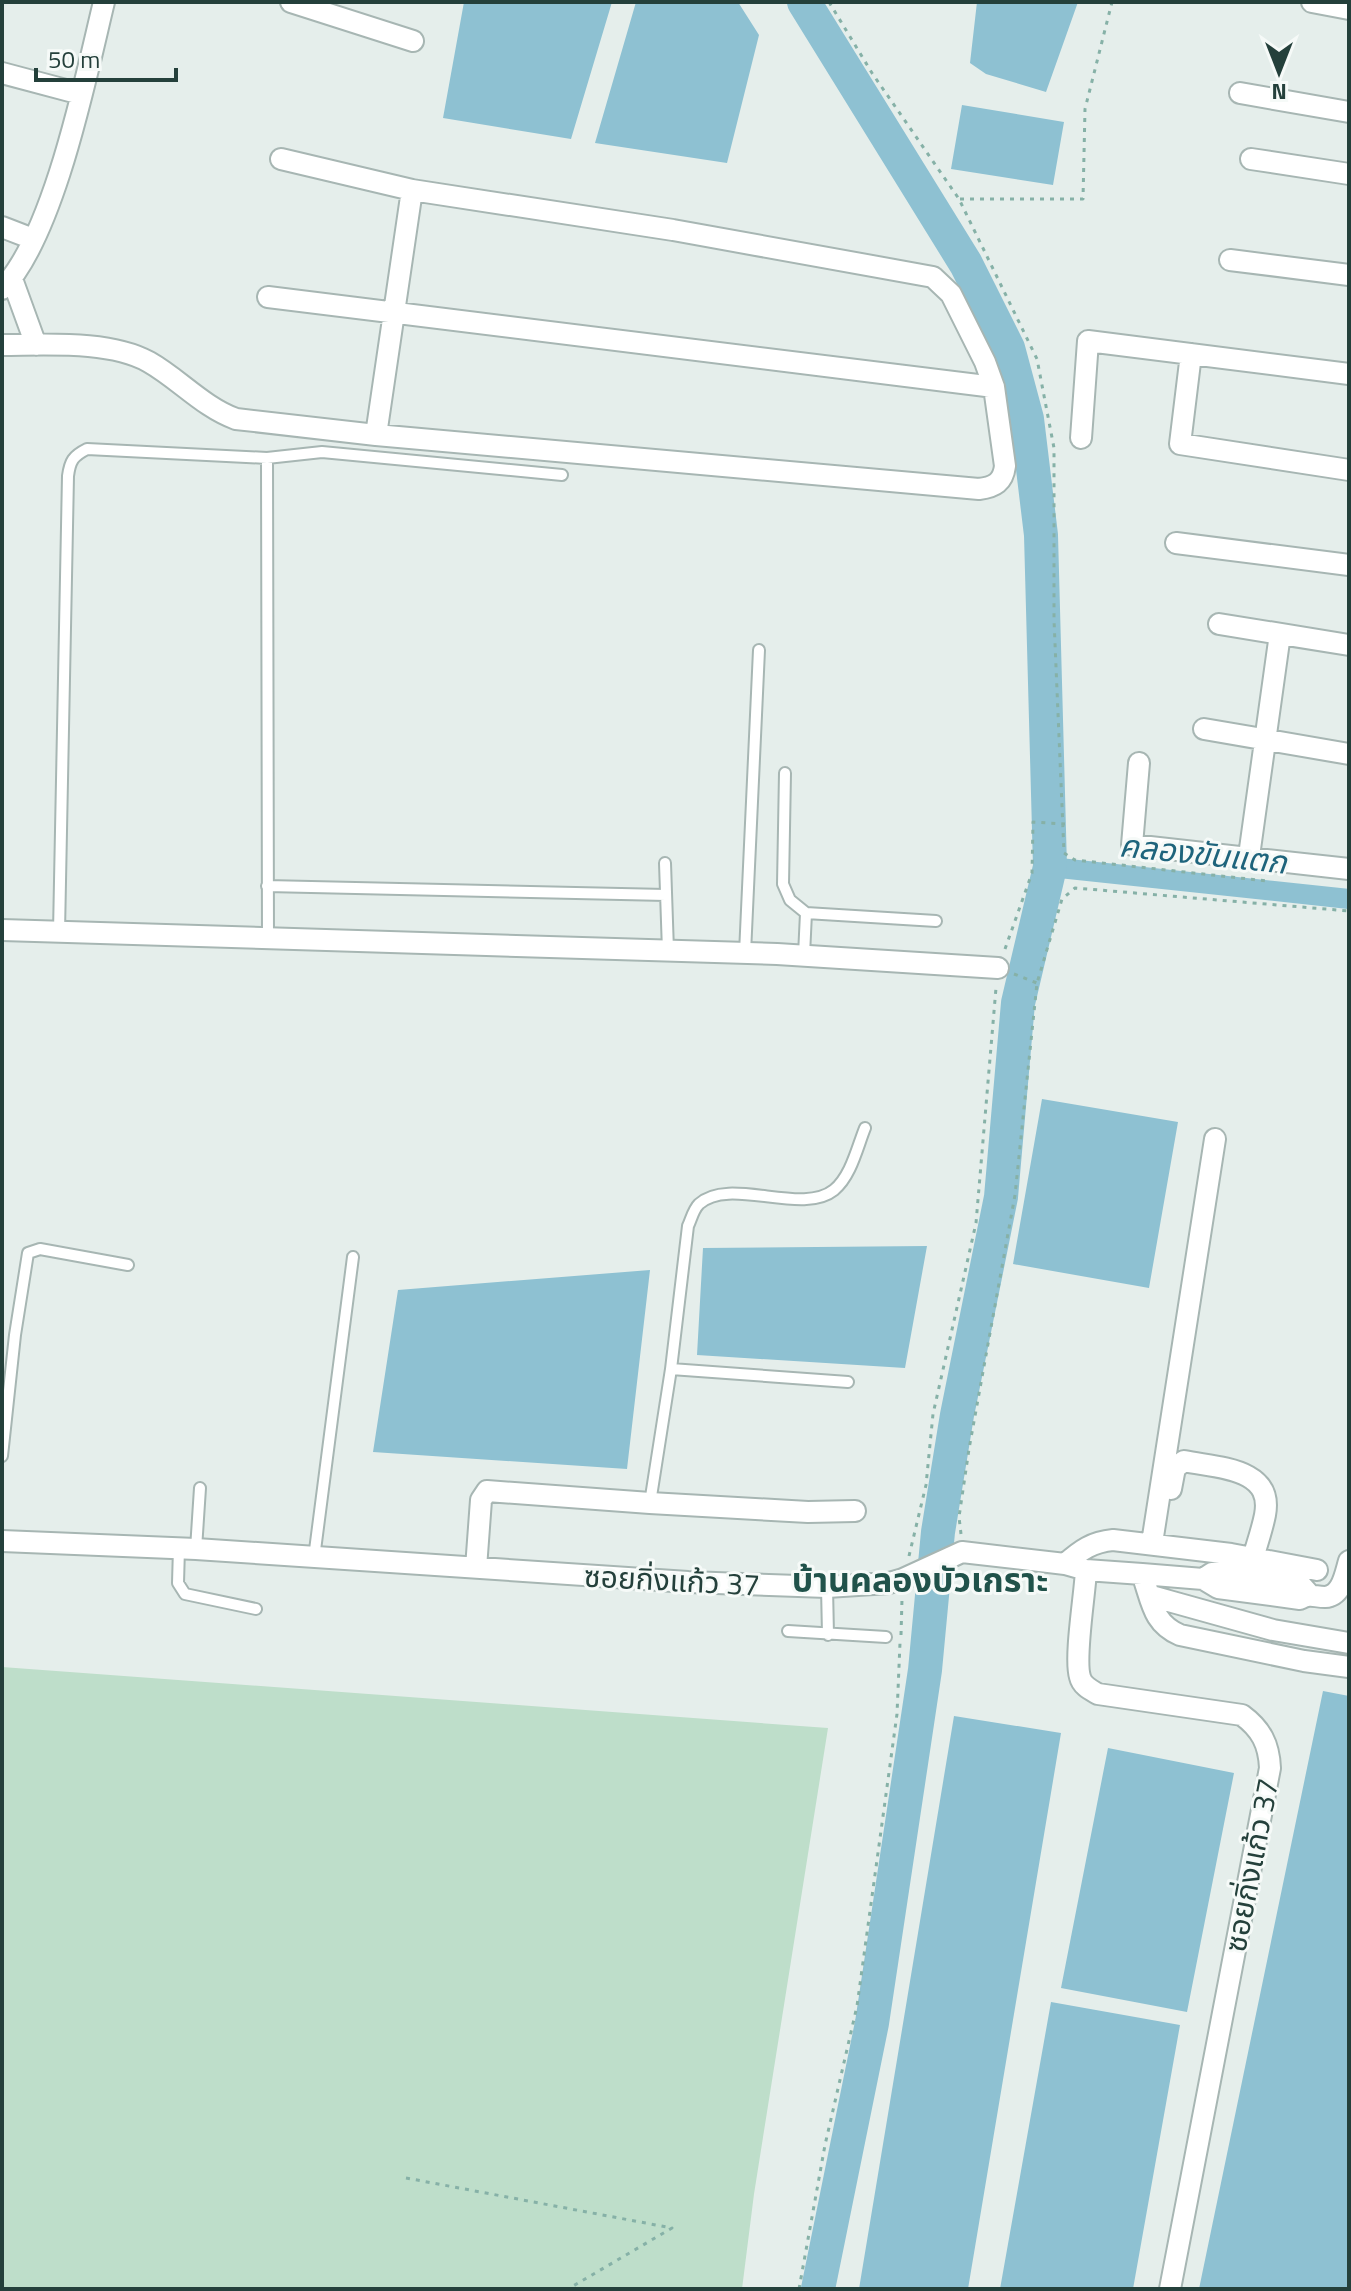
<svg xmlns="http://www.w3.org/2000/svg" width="1351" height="2291" font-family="'Titillium Web','Noto Sans Thai',sans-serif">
<rect width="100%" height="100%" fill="#e5eeeb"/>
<path fill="#bedeca" d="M2 1667 828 1728 754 2194 742 2289H2Z"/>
<path fill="#8ec1d2" d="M464 2H612L571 139 443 118Z
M636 2H738L759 35 727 163 595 143Z
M977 2H1078L1046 92 986 74 970 63Z
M962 105 1064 122 1053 185 951 169Z
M1042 1099 1178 1122 1149 1288 1013 1264Z
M927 1246 905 1368 697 1355 703 1248Z
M650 1270 627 1469 373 1452 398 1290Z
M1323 1691 1349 1696V2289H1199Z
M954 1716 1061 1733 968 2289H859Z
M1108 1748 1234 1773 1187 2012 1061 1988Z
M1051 2002 1180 2025 1133 2289H1000Z"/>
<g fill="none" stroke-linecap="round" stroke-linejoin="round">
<path stroke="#8ec1d2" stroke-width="20" d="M1050 867 1349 899"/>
<path stroke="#8ec1d2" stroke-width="34" d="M804 2 966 264 1008 348 1027 419 1041 535 1050 867 1018 1003 1001 1197 957 1415 938 1532 925 1670 872 2023 818 2289"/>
<g stroke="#a7b6b3" stroke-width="14">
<path id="service" d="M267 458 268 939
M785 773 783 884 790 900 806 913 804 955
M665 863 668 951
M267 886 666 895
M806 913 936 921
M59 932 68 476C70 461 73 456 87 449L267 458 322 452 562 475
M745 953 759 650
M671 1369 848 1382
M2 1456 15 1335 28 1253 40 1249 128 1265
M650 1503 671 1369 688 1226C691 1220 693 1210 699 1204 729 1176 802 1216 834 1190 851 1176 857 1148 865 1128
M179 1548 178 1583 185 1594 256 1609
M196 1549 200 1488
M314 1558 353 1257
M827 1587 828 1635
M788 1631 886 1637"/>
</g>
<g stroke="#a7b6b3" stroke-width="24">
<path id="minor" d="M291 2 413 41
M1312 2 1349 9
M2 73 81 94
M1240 93 1349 112
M1251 159 1349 174
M2 227 33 239
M1230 260 1349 275
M12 279 36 345
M2 289C54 236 86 76 104 2
M268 297 994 387
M2 345C45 345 110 340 149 362 179 379 203 407 236 419L376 435 979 489C995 487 1003 482 1005 466L994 387 985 362 951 294 933 277 673 230 412 190 281 159
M1191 354 1180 444 1349 470
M376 435 412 190
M1081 438 1088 341 1349 374
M1176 543 1349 565
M1219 624 1349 645
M1204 729 1349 754
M1139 763 1132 845 1349 869
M1249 856 1280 634
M2 930 777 954 998 968
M1171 1489 1175 1468 1184 1461C1216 1468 1274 1467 1265 1515 1262 1530 1257 1544 1253 1558
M2 1541 196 1549 688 1582 827 1587 889 1583 903 1579 962 1552 1065 1564 1086 1570C1085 1594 1074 1658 1080 1677 1082 1686 1091 1690 1098 1694L1242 1715C1261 1729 1269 1744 1270 1768L1170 2289
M1152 1543 1215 1139
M1065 1564C1081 1550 1092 1542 1113 1540L1231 1554 1317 1570
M476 1568 481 1500 487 1491 650 1503 808 1512 855 1511
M1086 1570 1142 1574C1152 1601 1152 1623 1180 1635L1304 1661 1349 1667
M1142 1574 1203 1579 1218 1588 1300 1599C1310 1593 1314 1597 1325 1597 1342 1596 1345 1574 1349 1561
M1203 1579 1212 1573 1226 1572 1300 1584 1310 1595
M1151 1596 1273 1630 1349 1643"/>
</g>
<path stroke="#86b1a7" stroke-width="3" stroke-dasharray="4 6" stroke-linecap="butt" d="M829 2 872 73 959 199 1037 359 1054 448V620L1064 853 1075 860 1267 881
M960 199H1083L1085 109 1112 2
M1005 949 1032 873 1033 822 1065 824
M1014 974 1037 983
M961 1534 959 1517 969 1449 1015 1195 1037 983 1062 899 1075 888 1349 911
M909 1556 926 1485 933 1414 976 1223 996 988
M901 1635 902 1599
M406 2178 672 2228 568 2289
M799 2289 825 2145 857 2006 897 1714 900 1643"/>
<use href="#service" stroke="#fff" stroke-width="10"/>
<use href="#minor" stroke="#fff" stroke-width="20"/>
</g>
<g text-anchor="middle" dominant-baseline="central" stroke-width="6" stroke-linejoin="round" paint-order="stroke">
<g font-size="30" fill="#24403b" stroke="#f6faf8">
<text transform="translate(672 1580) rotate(3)">ซอยกิ่งแก้ว 37</text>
<text transform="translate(1251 1865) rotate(-79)">ซอยกิ่งแก้ว 37</text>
</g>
<g font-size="32" font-style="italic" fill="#1e647c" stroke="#f6faf8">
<text transform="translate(1203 853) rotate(6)">คลองขันแตก</text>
</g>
<g font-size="34" font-weight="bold" fill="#20524a" stroke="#f6faf8">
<text x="920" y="1579">บ้านคลองบัวเกราะ</text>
</g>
</g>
<rect width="1351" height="2291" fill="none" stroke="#24403b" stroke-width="8"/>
<g transform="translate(1279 72) rotate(180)" stroke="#f6faf8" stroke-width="6" paint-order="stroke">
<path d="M0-6L14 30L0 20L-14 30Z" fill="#24403b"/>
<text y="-12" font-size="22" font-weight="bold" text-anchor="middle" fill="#24403b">N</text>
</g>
<path d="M36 68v12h140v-12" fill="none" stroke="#24403b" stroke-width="4"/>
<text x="48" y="68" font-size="24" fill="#24403b" stroke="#f6faf8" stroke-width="6" paint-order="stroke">50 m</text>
</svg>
